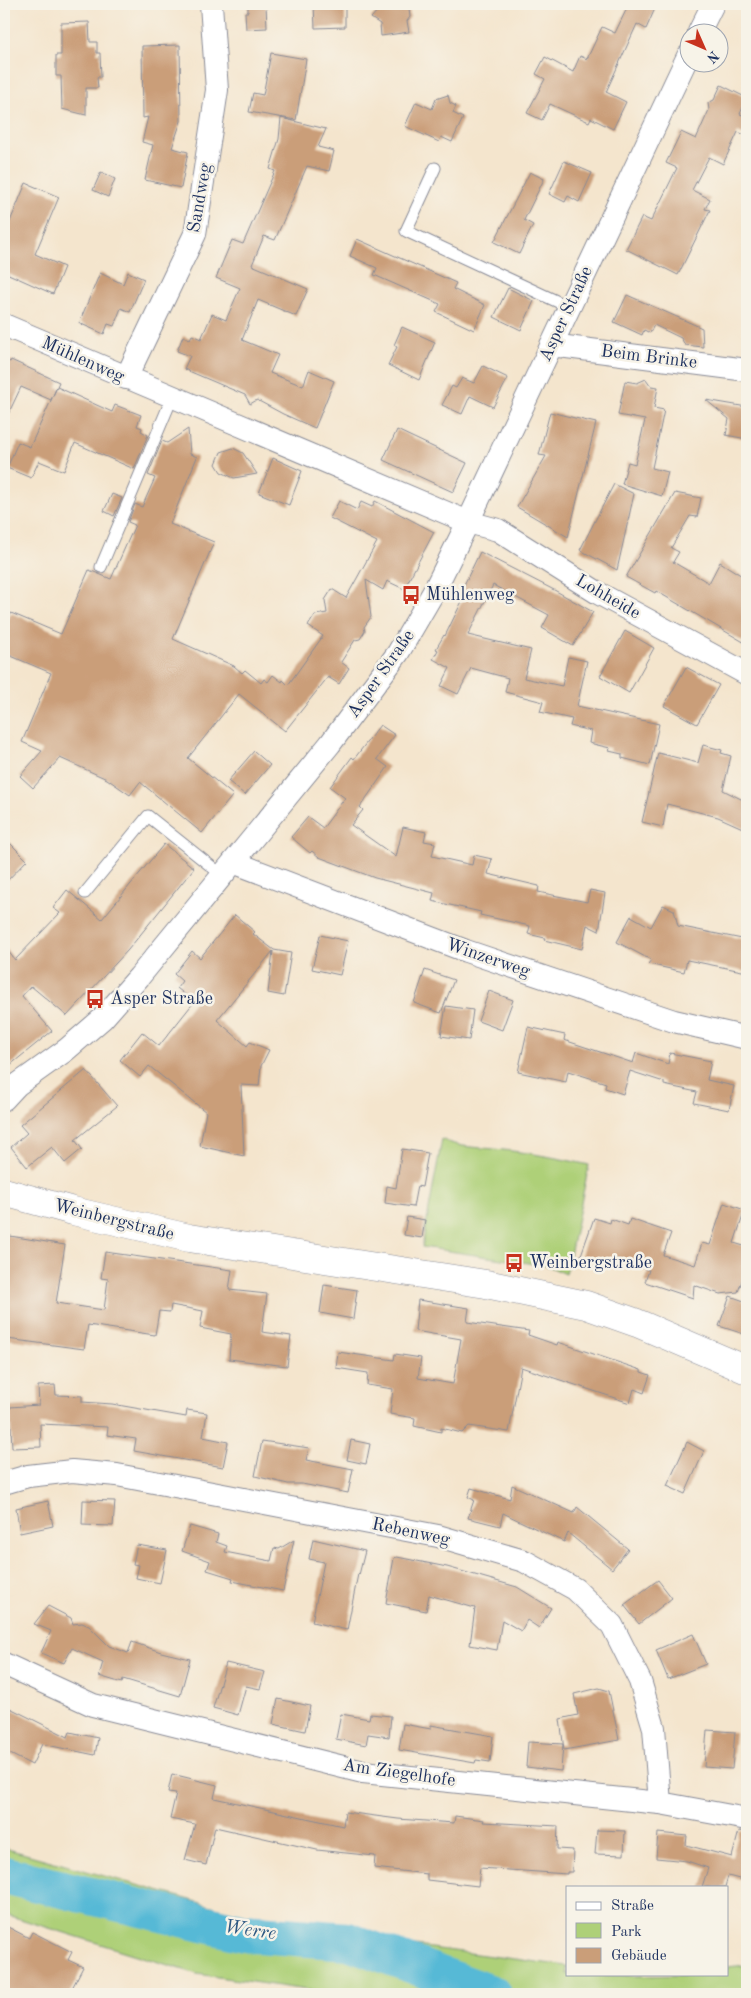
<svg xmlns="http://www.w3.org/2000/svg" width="751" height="1998" font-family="'Old Standard TT',serif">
<rect width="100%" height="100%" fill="#f7f3e8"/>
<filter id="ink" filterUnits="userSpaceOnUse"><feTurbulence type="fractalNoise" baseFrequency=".02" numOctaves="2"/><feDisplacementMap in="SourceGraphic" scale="10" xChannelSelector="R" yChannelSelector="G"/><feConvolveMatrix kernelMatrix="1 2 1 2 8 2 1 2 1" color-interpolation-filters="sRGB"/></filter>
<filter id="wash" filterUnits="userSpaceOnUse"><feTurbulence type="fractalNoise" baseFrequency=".0096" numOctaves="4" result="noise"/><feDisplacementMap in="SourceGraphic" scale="20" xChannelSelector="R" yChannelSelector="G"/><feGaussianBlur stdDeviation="1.12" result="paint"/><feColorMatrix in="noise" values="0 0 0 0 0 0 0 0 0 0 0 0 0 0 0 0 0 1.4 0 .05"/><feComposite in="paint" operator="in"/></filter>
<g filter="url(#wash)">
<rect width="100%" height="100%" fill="#f4e5cd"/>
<path fill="#aed078" stroke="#64806b" d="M442 1139C458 1148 476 1147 494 1149 526 1152 559 1158 589 1165L566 1274 548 1266 422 1247Z
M4 1848 302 1931 567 1966V1974L636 1976 727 1974V1967L747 1965V1994H334L197 1974 4 1914Z"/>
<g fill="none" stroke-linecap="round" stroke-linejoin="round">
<path stroke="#57b9d6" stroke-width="38" d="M4 1875 244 1933 348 1941 492 1994"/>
</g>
<g id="blocks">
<path fill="#ca9e79" d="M248 4H266L267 28 246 29 245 12H248Z
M314 4H345V27L315 28Z
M377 4H403L409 8 410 17 407 21 409 32 381 36 380 24 371 18 378 10Z
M629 4H657L646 29 637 24 606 92 626 102 613 129 591 118 589 122 550 104 542 120 527 113 545 79 536 74 545 57 573 72 580 56 587 59 602 27 615 33Z
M89 22 90 42H97V53H100L101 77H97L98 88H86V115L62 109 61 76H56V55H61V23Z
M180 45 181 121 172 148 188 152 181 188 145 180 153 145 142 142 148 117 143 118 142 46Z
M271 53 306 59 296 120 249 112 253 93 263 95Z
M721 85 747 98 740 114 747 117V136L738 132 723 164 709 157 692 190 710 199 705 209 710 210 678 275 626 249 642 217 651 221 677 168 666 163 681 132 696 139 709 110 708 103 714 100Z
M448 95 450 103 456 106 453 113 463 118 452 142 441 137 439 142 405 126 416 102 432 109 436 99Z
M281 118 326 129 318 147 334 151 329 171 307 166 275 240 264 236 252 265 308 289 296 316 258 300 242 340 278 355 270 373 303 386 309 370 334 381 315 428 283 414 257 400 250 404 245 395 184 369 190 356 177 351 183 336 190 339 192 335 201 339 212 314 226 320 240 288 216 278 232 240 243 244 275 171 270 169 279 139Z
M564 161 592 173 579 202 568 196 565 202 549 194Z
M101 172 115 179 108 197 93 190Z
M530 172 544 179 524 220 533 225 519 254 494 242Z
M26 183 59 197 35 254 64 267 53 294 4 272V236Z
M357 239 456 283 453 289 485 305 474 330 436 312 440 304 374 275 377 268 350 256Z
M128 272 144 279 130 312 121 308 114 326 108 324 104 334 79 323 100 273 123 284Z
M508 288 534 301 521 330 494 317Z
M627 295 702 328 703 347 685 345 681 338 654 325 650 333 644 330 642 335 614 322Z
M402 327 435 342 419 380 388 365 397 347 394 345Z
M4 359 10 362 11 360 59 382 51 400 21 387 4 423Z
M483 366 508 378 493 407 470 396 462 414 442 405 452 386 456 388 462 378 474 383Z
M646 379 651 386 658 387 654 408 664 410 652 468 668 472 662 496 622 484 628 462 635 464 645 420 618 415 625 381 637 383Z
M57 387 112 412 115 405 141 415 137 426 142 428 141 431 148 435 134 469 75 443 64 471 39 461 31 478 7 468 18 442 30 447Z
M706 400 747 407V439L726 435 729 419Z
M550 412 596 423 568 537 517 507 546 456 539 455Z
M188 429 190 454 197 457 170 524 214 542 173 639 234 666 242 673 245 670 261 683 264 679 268 682 273 675 282 682 283 680 288 685 323 636 308 626 315 615 327 613 325 600 332 589 346 598 377 542 330 518 339 501 357 510 361 502 372 507 375 501 434 532 404 589 387 581 383 590 366 580 371 617 364 627 365 631 360 639 355 640 341 662 349 668 339 684 328 677 285 731 239 694 188 758 233 795 202 833 140 782 130 795 107 779 60 758 33 788 20 776 42 751 22 742 51 673 4 653V630L11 613 61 634 89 570 111 579 135 525 128 522 135 504 142 507 155 478 148 475 162 441 167 443Z
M397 430 467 463 453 492 383 460Z
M233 448 243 453 257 474 234 478 221 472 216 464 221 452Z
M273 458 302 471 289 505 259 493Z
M614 484 634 494 617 570 580 550Z
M675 493 701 498 697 517 690 516 671 548 679 552 673 562 709 583 720 562 747 579V644L656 591 655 593 626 577Z
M112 494 122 498 114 516 104 511Z
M480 552 556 591 593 612 573 646 542 628 549 615 493 585 468 635 531 650 524 678 562 686 568 657 587 661 577 706 659 724 650 765 622 758V754L609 751 610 748 589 743 591 731 570 726 572 719 540 712 543 702 505 692 508 678 471 668 458 694 441 686 450 668 433 659 438 650 436 649 444 635 445 636 466 593 461 591Z
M625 631 654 648 629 693 600 676Z
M686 667 719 685 697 724 664 706Z
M380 725 395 735 377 759 388 767 360 807 363 810 351 825 396 857 403 827 426 832 424 841 435 843 432 856 472 865 474 855 492 859 488 874 539 886 538 892 587 902 590 890 605 893 599 931 587 925 582 949 544 940 545 938 528 934 530 926 480 915 481 912 432 901 434 893 375 878 319 857 312 851 310 853 291 837 308 817 323 828 345 798 330 787 352 757 354 759Z
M703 745 722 750 721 753 731 756 723 790 747 802V830L718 817 667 804 663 827 642 822 658 753 698 763Z
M254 751 270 765 245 795 228 781Z
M4 837 27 860 4 884Z
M164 844 194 868 128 950 67 1016 31 986 22 996 52 1031 4 1070V946L15 960 60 913 53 908 67 890 102 919Z
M663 905 674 910 678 926 747 940V972L687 960 684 972 648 964 651 960 617 942 631 916 651 927Z
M235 915 255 932 253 934 274 950 291 953 284 996 268 993 273 951 217 1020 247 1046 250 1042 269 1050 261 1066 259 1086 241 1085 244 1156 200 1146 206 1112 149 1066 140 1077 120 1060 142 1032 159 1046 194 1002 177 988 182 981 174 974 192 951 200 958Z
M320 935 348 941 340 975 312 969Z
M425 970 454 980 441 1013 414 1003Z
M489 991 513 1000 502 1030 478 1021Z
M446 1006 473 1010 469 1040 441 1036Z
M528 1027 565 1035 564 1040 633 1063 636 1053 668 1064 670 1053 711 1061 707 1080 734 1086 729 1110 694 1103 697 1092 664 1085V1082L630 1071 623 1094 605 1088 606 1083 568 1071 566 1082 518 1072Z
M86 1070 117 1106 75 1140 82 1149 65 1163 52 1147 27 1167 11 1147 27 1133 20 1125Z
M402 1149 428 1153 422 1187 417 1186 413 1207 385 1203 387 1186 396 1188Z
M724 1203 745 1210 734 1243 747 1247V1266L738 1292 720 1294 694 1285 693 1298 645 1282 649 1270 617 1259 615 1266 581 1255 594 1218 610 1223 611 1219 628 1225 630 1219 671 1233 663 1255 695 1265 702 1243 710 1245Z
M407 1217 425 1220 422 1238 404 1235Z
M4 1235 65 1245 56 1303 104 1310 108 1279 101 1278 105 1252 232 1270 229 1290 267 1294 262 1332 291 1336 287 1366 229 1359 231 1334 200 1328 203 1311 171 1305 170 1312 159 1311 155 1335 88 1325 84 1349 7 1339 9 1330 4 1329Z
M324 1285 357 1290 353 1319 320 1313Z
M730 1296 747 1302V1335L719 1326Z
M418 1300 469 1308 467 1322 529 1331 528 1335 557 1345 558 1342 641 1370V1372L650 1375 644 1393 634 1389 630 1403 521 1367 509 1432 469 1426 462 1433 441 1428V1432L414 1426 415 1418 390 1414 393 1389 367 1385 368 1373 336 1368 338 1352 394 1360 395 1354 421 1358 418 1378 453 1384 461 1339 415 1331Z
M55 1385 56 1395 82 1396V1402L112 1404 186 1417 187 1410 207 1413 203 1437 228 1442 223 1467 134 1451 136 1439 107 1435 108 1427 40 1424 41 1447 12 1448 10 1407 39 1405 38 1386Z
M351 1440 370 1444 366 1464 347 1460Z
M262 1441 309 1448 306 1460 353 1469 348 1493 302 1484H288L255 1476Z
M687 1442 704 1451 685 1494 667 1486Z
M512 1485 574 1513 577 1507 628 1549 612 1569 568 1533 564 1542 503 1513 500 1526 468 1518 474 1500 468 1497 471 1488 510 1499Z
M83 1500 115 1501 113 1526 82 1525Z
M48 1501 53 1526 20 1533 16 1508Z
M190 1526 218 1534 216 1542 227 1546 225 1552 271 1561 274 1548 279 1549 294 1540 283 1591 232 1581 233 1578 207 1570 210 1561 182 1551Z
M313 1539 365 1551 359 1575 358 1574 347 1630 312 1622 324 1562 309 1559Z
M137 1545 167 1550 160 1583 136 1578 139 1565 133 1564Z
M397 1557 447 1567 517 1587 551 1608 539 1628 527 1620 521 1631 502 1620 497 1650 470 1645 475 1608 429 1595 426 1611 386 1603 394 1558Z
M658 1580 672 1598 639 1624 624 1605Z
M48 1606 71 1618 73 1624 82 1623 89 1626 109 1646 128 1653 132 1642 161 1652 190 1659 180 1696 123 1679 122 1683 99 1676 103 1662 72 1648 64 1663 41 1653 51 1631 34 1624Z
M693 1634 706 1664 668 1679 656 1650Z
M226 1663 265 1672 260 1689 246 1686 238 1715 213 1708Z
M599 1688 609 1691 619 1740 564 1750 560 1719 578 1715 574 1694Z
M278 1699 310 1706 305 1731 273 1724Z
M4 1705 68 1737 70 1732 98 1738 95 1755 42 1744 32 1765 4 1751Z
M341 1714 369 1719 370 1714 391 1716 389 1737 368 1734 366 1745 336 1739Z
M403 1724 431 1729V1725L493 1736 490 1762 476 1760 475 1763 399 1750Z
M707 1730 735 1732 732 1769 704 1767Z
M528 1742 563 1744 561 1771 526 1767Z
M172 1774 217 1785 214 1798 343 1826 345 1812 398 1819 454 1823 455 1816 484 1820 483 1822 558 1826 557 1849 573 1850 572 1872H567V1874L480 1868 478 1886 427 1880V1874L374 1868 375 1856 317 1850 215 1827 206 1865 185 1860 195 1824 170 1819 176 1793 168 1792Z
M597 1830 625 1831 624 1855 595 1854Z
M739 1831 747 1832V1881L728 1876 725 1887H702L708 1868 687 1861 656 1858 658 1833 687 1836 686 1845 732 1857Z
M4 1925 29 1938 32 1932 72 1952 68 1960 83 1967 69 1994H4Z"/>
</g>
</g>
<g filter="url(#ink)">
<use href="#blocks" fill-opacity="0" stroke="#888a96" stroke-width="1"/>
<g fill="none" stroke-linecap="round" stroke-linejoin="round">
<g stroke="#888a96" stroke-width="13">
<path id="lane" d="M435 168 406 231 569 307
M101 567 172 398
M85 893 148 816 222 875"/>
</g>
<g stroke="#888a96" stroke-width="24">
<path id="street" d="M699 32 713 4
M4 325 468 522 498 530 598 593 747 674
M551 345 747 370
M126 378 195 234 217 90 211 4
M233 862 466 951 674 1021 747 1038
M4 1099 17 1085 66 1050 102 1019 139 977 330 744 398 653 433 593 468 522 688 56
M4 1483 28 1476 72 1471 117 1475 438 1536 524 1561 575 1589 612 1625 640 1681 654 1728 660 1803
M4 1664 93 1705 363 1772 660 1803 747 1819"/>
</g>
<g stroke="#888a96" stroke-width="29">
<path id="secondary" d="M4 1192 73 1211 189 1238 486 1284 586 1305 637 1323 747 1370"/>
</g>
<use href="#lane" stroke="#fff" stroke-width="11"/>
<use href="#street" stroke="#fff" stroke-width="22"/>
<use href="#secondary" stroke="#fff" stroke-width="28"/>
</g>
</g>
<defs>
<g id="bus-bare" transform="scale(1.5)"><path d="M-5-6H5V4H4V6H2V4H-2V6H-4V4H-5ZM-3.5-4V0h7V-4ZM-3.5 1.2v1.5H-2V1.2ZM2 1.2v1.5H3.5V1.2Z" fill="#c8321e" stroke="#f7f3e8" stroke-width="2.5" paint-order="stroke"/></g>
</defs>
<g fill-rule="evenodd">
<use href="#bus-bare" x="411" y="595"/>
<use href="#bus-bare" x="95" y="999"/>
<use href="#bus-bare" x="514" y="1263"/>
</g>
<g text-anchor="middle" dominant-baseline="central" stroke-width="5" stroke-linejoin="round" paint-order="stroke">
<g font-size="18" fill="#1b2f5e" stroke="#f7f3e8">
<text transform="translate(200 198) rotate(-80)">Sandweg</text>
<text transform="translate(566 314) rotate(-65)">Asper Straße</text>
<text transform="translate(649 357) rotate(7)">Beim Brinke</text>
<text transform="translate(83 360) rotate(24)">Mühlenweg</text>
<text transform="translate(608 597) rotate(30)">Lohheide</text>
<text transform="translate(381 674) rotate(-55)">Asper Straße</text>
<text transform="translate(488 958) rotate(19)">Winzerweg</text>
<text transform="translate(114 1220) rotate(14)">Weinbergstraße</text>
<text transform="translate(411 1532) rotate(12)">Rebenweg</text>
<text transform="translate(399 1773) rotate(8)">Am Ziegelhofe</text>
</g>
<g font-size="18" fill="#1b2f5e" stroke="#f7f3e8" text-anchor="start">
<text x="426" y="595">Mühlenweg</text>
<text x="110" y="999">Asper Straße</text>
<text x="529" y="1263">Weinbergstraße</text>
</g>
<g font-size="19" font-style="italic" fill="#2d5882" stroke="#f7f3e8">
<text transform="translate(250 1931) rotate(8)">Werre</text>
</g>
</g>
<rect width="751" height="1998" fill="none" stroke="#f7f3e8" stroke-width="20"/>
<rect x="566" y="1886" width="162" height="90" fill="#f7f3e8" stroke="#9fa5b1"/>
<rect x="576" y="1902" width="25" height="8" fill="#ffffff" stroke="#9fa5b1"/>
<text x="611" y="1910" font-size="15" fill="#1b2f5e">Straße</text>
<rect x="576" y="1923" width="25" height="15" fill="#aed078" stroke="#9fa5b1"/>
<text x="611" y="1936" font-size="15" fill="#1b2f5e">Park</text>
<rect x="576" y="1948" width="25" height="15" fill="#ca9e79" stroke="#9fa5b1"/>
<text x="611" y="1960" font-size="15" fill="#1b2f5e">Gebäude</text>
<g transform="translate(704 48) rotate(135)"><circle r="24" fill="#f7f3e8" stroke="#9fa5b1"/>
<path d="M0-4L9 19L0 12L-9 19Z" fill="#c8321e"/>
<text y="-8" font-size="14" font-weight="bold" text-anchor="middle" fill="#1b2f5e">N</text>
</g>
</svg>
